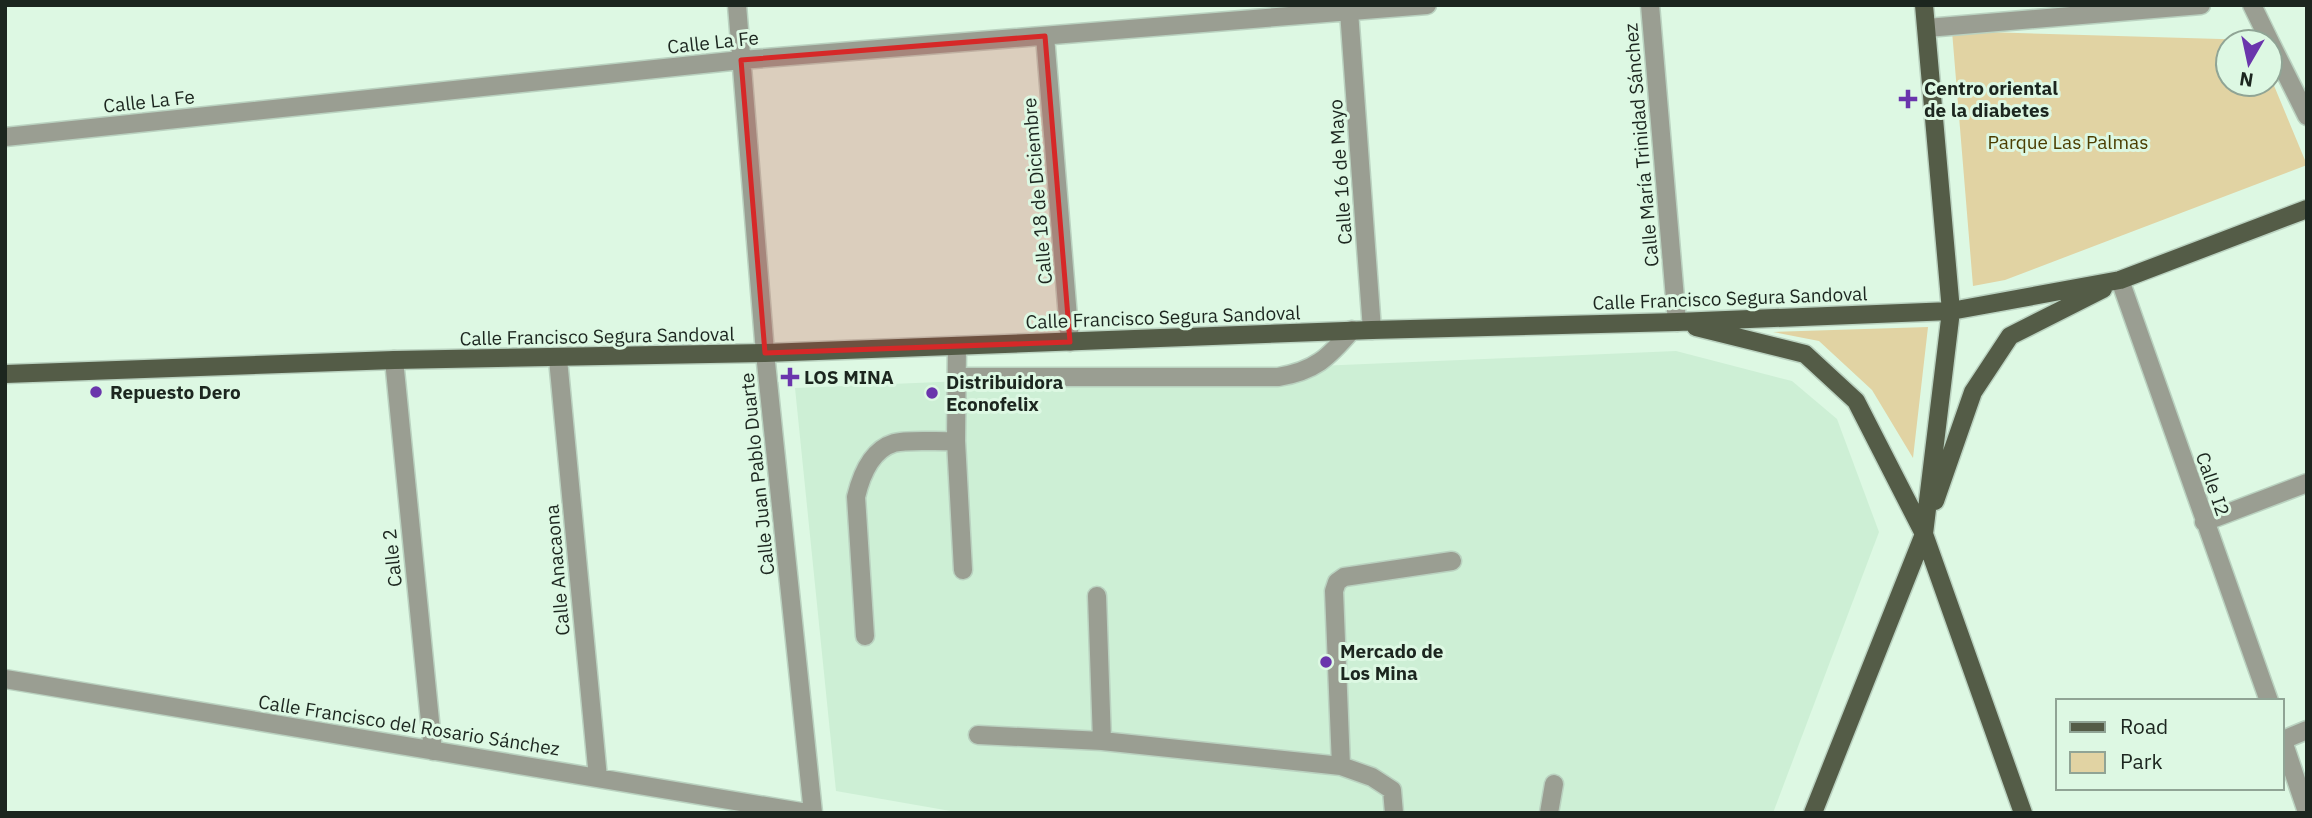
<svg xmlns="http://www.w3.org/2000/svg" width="2312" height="818" font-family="'IBM Plex Sans',sans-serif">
<rect width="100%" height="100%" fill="#ddf8e3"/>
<path fill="#cdefd5" d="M1676 351 1792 381 1837 419 1879 532 1773 813H962L836 791 795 388Z"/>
<path fill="#e1d3a3" d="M1952 31 2255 40 2228 42V84H2270V76L2307 165 2005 280 1973 286Z
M1928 327 1913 458 1872 390 1819 341 1773 332Z"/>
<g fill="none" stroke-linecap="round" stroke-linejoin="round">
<g stroke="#bad2c0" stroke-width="21">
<path id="minor" d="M737 5 765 353 813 813
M1650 5 1677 322
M2252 5 2270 42
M1349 11 1372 330
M1927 28 2201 5
M1045 36 1070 342
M2270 42 2307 116
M5 137 741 60 1427 5
M2120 280 2269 701
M957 346 956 441 963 570
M558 359 598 778
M394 360 433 751
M958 377H1278C1315 371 1328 358 1352 330
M2204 522 2307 483
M1097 596 1102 741
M865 636 856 497C861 476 871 450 894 443 907 439 941 442 956 441
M5 679 807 813
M978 735 1102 741 1341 766 1372 777 1392 790 1394 813
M2282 738 2307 812
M2283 740 2307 730
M1341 766 1334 591 1337 582 1344 577 1452 561
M1549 813 1554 784"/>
</g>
<g stroke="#bad2c0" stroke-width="21">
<path id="major" d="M1696 327 1805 354 1856 401 1924 534 2023 813
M5 374 394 360 765 353 1372 330 1677 322 1951 311 2120 280 2307 209
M1935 501 1973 392 2010 336 2103 289
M1813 813 1924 534 1951 311 1924 5"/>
</g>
<use href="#minor" stroke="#9a9e92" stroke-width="18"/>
<use href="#major" stroke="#545c47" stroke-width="18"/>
</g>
<path fill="#d62828" fill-opacity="0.2" stroke="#d62828" stroke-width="5" stroke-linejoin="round" d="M1045 36 1070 342 765 353 741 60Z"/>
<g fill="#6a35ac" stroke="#ddf8e3" stroke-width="2.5">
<path d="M1904.5 88.5h7v7h7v7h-7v7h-7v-7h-7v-7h7z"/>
<path d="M786.5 366.5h7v7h7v7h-7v7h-7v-7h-7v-7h7z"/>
<circle cx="96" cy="392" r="7"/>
<circle cx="932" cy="393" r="7"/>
<circle cx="1326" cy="662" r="7"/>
</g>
<g text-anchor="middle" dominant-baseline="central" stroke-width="6" stroke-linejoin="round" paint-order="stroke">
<g font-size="19" fill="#1c261f" stroke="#ddf8e3">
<text transform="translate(713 42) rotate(-6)">Calle La Fe</text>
<text transform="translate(149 101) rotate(-6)">Calle La Fe</text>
<text transform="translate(1641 145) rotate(-95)">Calle María Trinidad Sánchez</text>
<text transform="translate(1340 172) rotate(-94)">Calle 16 de Mayo</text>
<text transform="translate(1037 191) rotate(-95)">Calle 18 de Diciembre</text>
<text transform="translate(1730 298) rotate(-2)">Calle Francisco Segura Sandoval</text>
<text transform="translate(1163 317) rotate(-2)">Calle Francisco Segura Sandoval</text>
<text transform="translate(597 336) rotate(-1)">Calle Francisco Segura Sandoval</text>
<text transform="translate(757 474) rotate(-96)">Calle Juan Pablo Duarte</text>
<text transform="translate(2213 484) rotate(71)">Calle I2</text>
<text transform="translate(392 558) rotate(-96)">Calle 2</text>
<text transform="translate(557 570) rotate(-95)">Calle Anacaona</text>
<text transform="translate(409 725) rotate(9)">Calle Francisco del Rosario Sánchez</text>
</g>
<g font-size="19" font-weight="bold" fill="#1c261f" stroke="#ddf8e3" text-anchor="start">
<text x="1924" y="88">Centro oriental<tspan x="1924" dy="22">de la diabetes</tspan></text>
<text x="804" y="377">LOS MINA</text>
<text x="946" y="382">Distribuidora<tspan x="946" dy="22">Econofelix</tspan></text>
<text x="110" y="392">Repuesto Dero</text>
<text x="1340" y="651">Mercado de<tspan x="1340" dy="22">Los Mina</tspan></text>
</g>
<g font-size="19" fill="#4b3d01" stroke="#ddf8e3">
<text x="2068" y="142">Parque Las Palmas</text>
</g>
</g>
<rect width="2312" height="818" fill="none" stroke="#1c261f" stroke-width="14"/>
<rect x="2056" y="699" width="228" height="91" fill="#ddf8e3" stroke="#90a495" stroke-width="2"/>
<rect x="2070" y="722" width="35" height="10" fill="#545c47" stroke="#90a495" stroke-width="2"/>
<text x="2120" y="734" font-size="21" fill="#1c261f">Road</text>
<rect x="2070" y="752" width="35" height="21" fill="#e1d3a3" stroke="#90a495" stroke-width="2"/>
<text x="2120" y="769" font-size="21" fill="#1c261f">Park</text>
<g transform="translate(2249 63) rotate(189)"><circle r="33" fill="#ddf8e3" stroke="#90a495" stroke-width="2"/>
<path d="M0-5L12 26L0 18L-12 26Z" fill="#6a35ac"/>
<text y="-10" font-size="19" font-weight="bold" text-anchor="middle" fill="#1c261f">N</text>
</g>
</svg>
